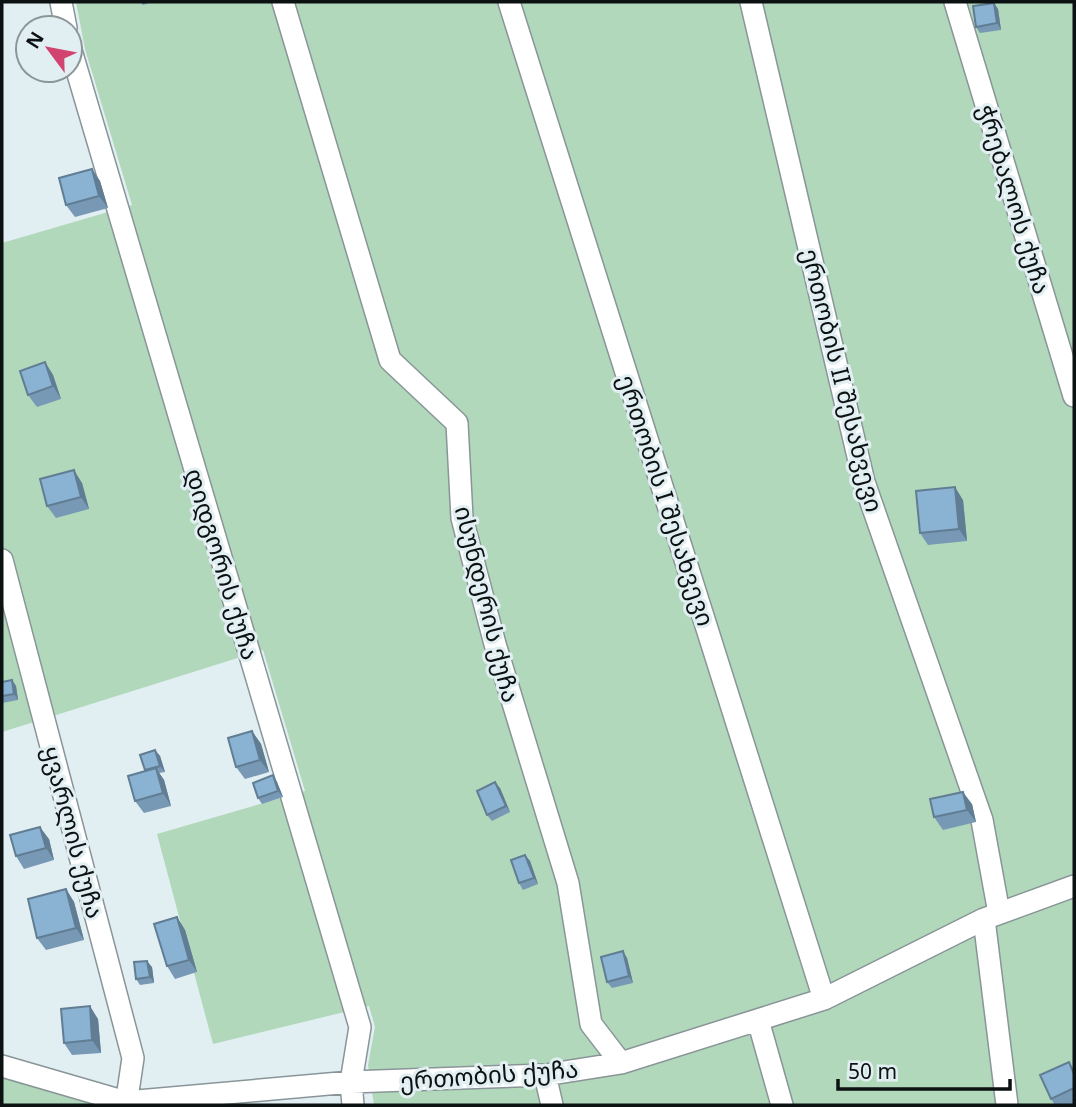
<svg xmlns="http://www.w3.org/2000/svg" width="1076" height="1107" font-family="'Noto Sans','Noto Sans Georgian',sans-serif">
<rect width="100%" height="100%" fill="#e2eff2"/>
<path fill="#b1d8ba" d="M76 2H1074V1105H374L368 1065 375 1027 369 1006 213 1044 157 834 305 791 263 650 2 732V243L132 205 85 49Z
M2 1068 112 1105H2Z"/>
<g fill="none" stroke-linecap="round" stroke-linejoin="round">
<g stroke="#899598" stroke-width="24">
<path id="minor" d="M61 2 66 28
M283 2 390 360 457 423 462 518 495 644 568 883 591 1024 621 1063
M509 2 824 999
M751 2 864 482 982 820 999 913
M955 2 1074 396
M70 47 360 1027 351 1082 353 1105
M2 560 133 1058 126 1105
M984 919 1007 1105
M758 1020 782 1105
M2 1066 126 1102 351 1082 545 1075 621 1063 824 999 984 919 1074 886
M545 1075 552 1105"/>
</g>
<use href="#minor" stroke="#fff" stroke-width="21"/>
</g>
<path fill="#7799b5" d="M140 2H152L143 5Z
M998 9 1001 30 980 33 976 27Z
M92 169 100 181 108 208 75 217 66 205Z
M45 362 53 375 61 399 37 407 28 395Z
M82 483 89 509 56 518 47 506Z
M963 500 967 541 928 545 920 533Z
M12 680 16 686 18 700 2 703V682Z
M252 731 261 744 269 772 245 779 236 767Z
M155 750 160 756 165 772 159 773 164 780 171 806 144 813 135 801 145 771Z
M273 775 277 782 283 797 262 804 258 798Z
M500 788 510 812 492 821 487 815Z
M972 804 976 822 943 830 934 817Z
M49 839 54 860 24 869 16 856Z
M525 855 530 861 538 884 523 890 519 883Z
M66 889 74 902 84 940 46 950 37 938Z
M177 917 185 930 197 972 175 979 167 966Z
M627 958 633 983 612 988 607 982Z
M152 967 154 983 140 985 136 979Z
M98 1019 101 1053 72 1055 64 1043Z
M1069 1062 1074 1070V1104L1055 1105 1051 1099Z"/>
<path fill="#617d93" d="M994 3 998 9 1001 30 997 23Z
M92 169 100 181 108 208 99 196Z
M45 362 53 375 61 399 53 386Z
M74 470 82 483 89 509 81 497Z
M955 487 963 500 967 541 959 529Z
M12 680 16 686 18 700 14 694Z
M252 731 261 744 269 772 260 760Z
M155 750 160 756 165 772 160 766Z
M156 768 164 780 171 806 163 793Z
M273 775 277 782 283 797 278 791Z
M495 782 500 788 510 812 506 806Z
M963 792 972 804 976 822 967 810Z
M40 827 49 839 54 860 46 848Z
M525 855 530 861 538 884 534 878Z
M66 889 74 902 84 940 76 928Z
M177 917 185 930 197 972 189 960Z
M623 951 627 958 633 983 629 976Z
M147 961 152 967 154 983 150 977Z
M90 1006 98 1019 101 1053 92 1040Z"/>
<path fill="#8ab2d2" stroke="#617d93" stroke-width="2" d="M994 3 997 23 976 27 973 6Z
M92 169 99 196 66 205 59 178Z
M45 362 53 386 28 395 20 371Z
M74 470 81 497 47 506 40 479Z
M955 487 959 529 920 533 916 491Z
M12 680 14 694 2 696V682Z
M252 731 260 760 236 767 228 738Z
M155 750 160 766 145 770 140 755Z
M156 768 163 793 135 801 128 776Z
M273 775 278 791 258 798 253 783Z
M495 782 506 806 487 815 477 791Z
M963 792 967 810 934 817 930 799Z
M40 827 46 848 16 856 10 835Z
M525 855 534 878 519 883 511 860Z
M66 889 76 928 37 938 28 899Z
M177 917 189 960 167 966 154 924Z
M623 951 629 976 607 982 601 957Z
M147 961 150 977 136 979 134 962Z
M90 1006 92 1040 64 1043 61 1009Z
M1069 1062 1074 1074V1088L1051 1099 1040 1075Z"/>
<g text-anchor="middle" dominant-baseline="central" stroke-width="6" stroke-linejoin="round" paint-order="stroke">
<g font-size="24" fill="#0c1112" stroke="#e2eff2">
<text transform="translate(1015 199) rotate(73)">ჭრებალოს ქუჩა</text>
<text transform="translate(843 380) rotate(76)">ერთობის II შესახვევი</text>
<text transform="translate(667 500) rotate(72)">ერთობის I შესახვევი</text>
<text transform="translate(223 564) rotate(73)">დიდგორის ქუჩა</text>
<text transform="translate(488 604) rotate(76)">ისუნდერის ქუჩა</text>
<text transform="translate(74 832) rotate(75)">ყვარლის ქუჩა</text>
<text transform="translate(489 1074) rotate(-4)">ერთობის ქუჩა</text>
</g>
</g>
<rect width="1076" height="1107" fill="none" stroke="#0c1112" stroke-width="7"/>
<g transform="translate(49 49) rotate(302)"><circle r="33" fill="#e2eff2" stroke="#8c9698" stroke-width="2"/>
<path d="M0-5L12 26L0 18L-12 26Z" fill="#d24470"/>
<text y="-10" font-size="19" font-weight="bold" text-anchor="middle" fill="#0c1112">N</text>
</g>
<path d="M838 1079v10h172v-10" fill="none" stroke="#0c1112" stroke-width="3.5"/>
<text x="848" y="1079" font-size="21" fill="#0c1112" stroke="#e2eff2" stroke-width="5" paint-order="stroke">50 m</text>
</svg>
